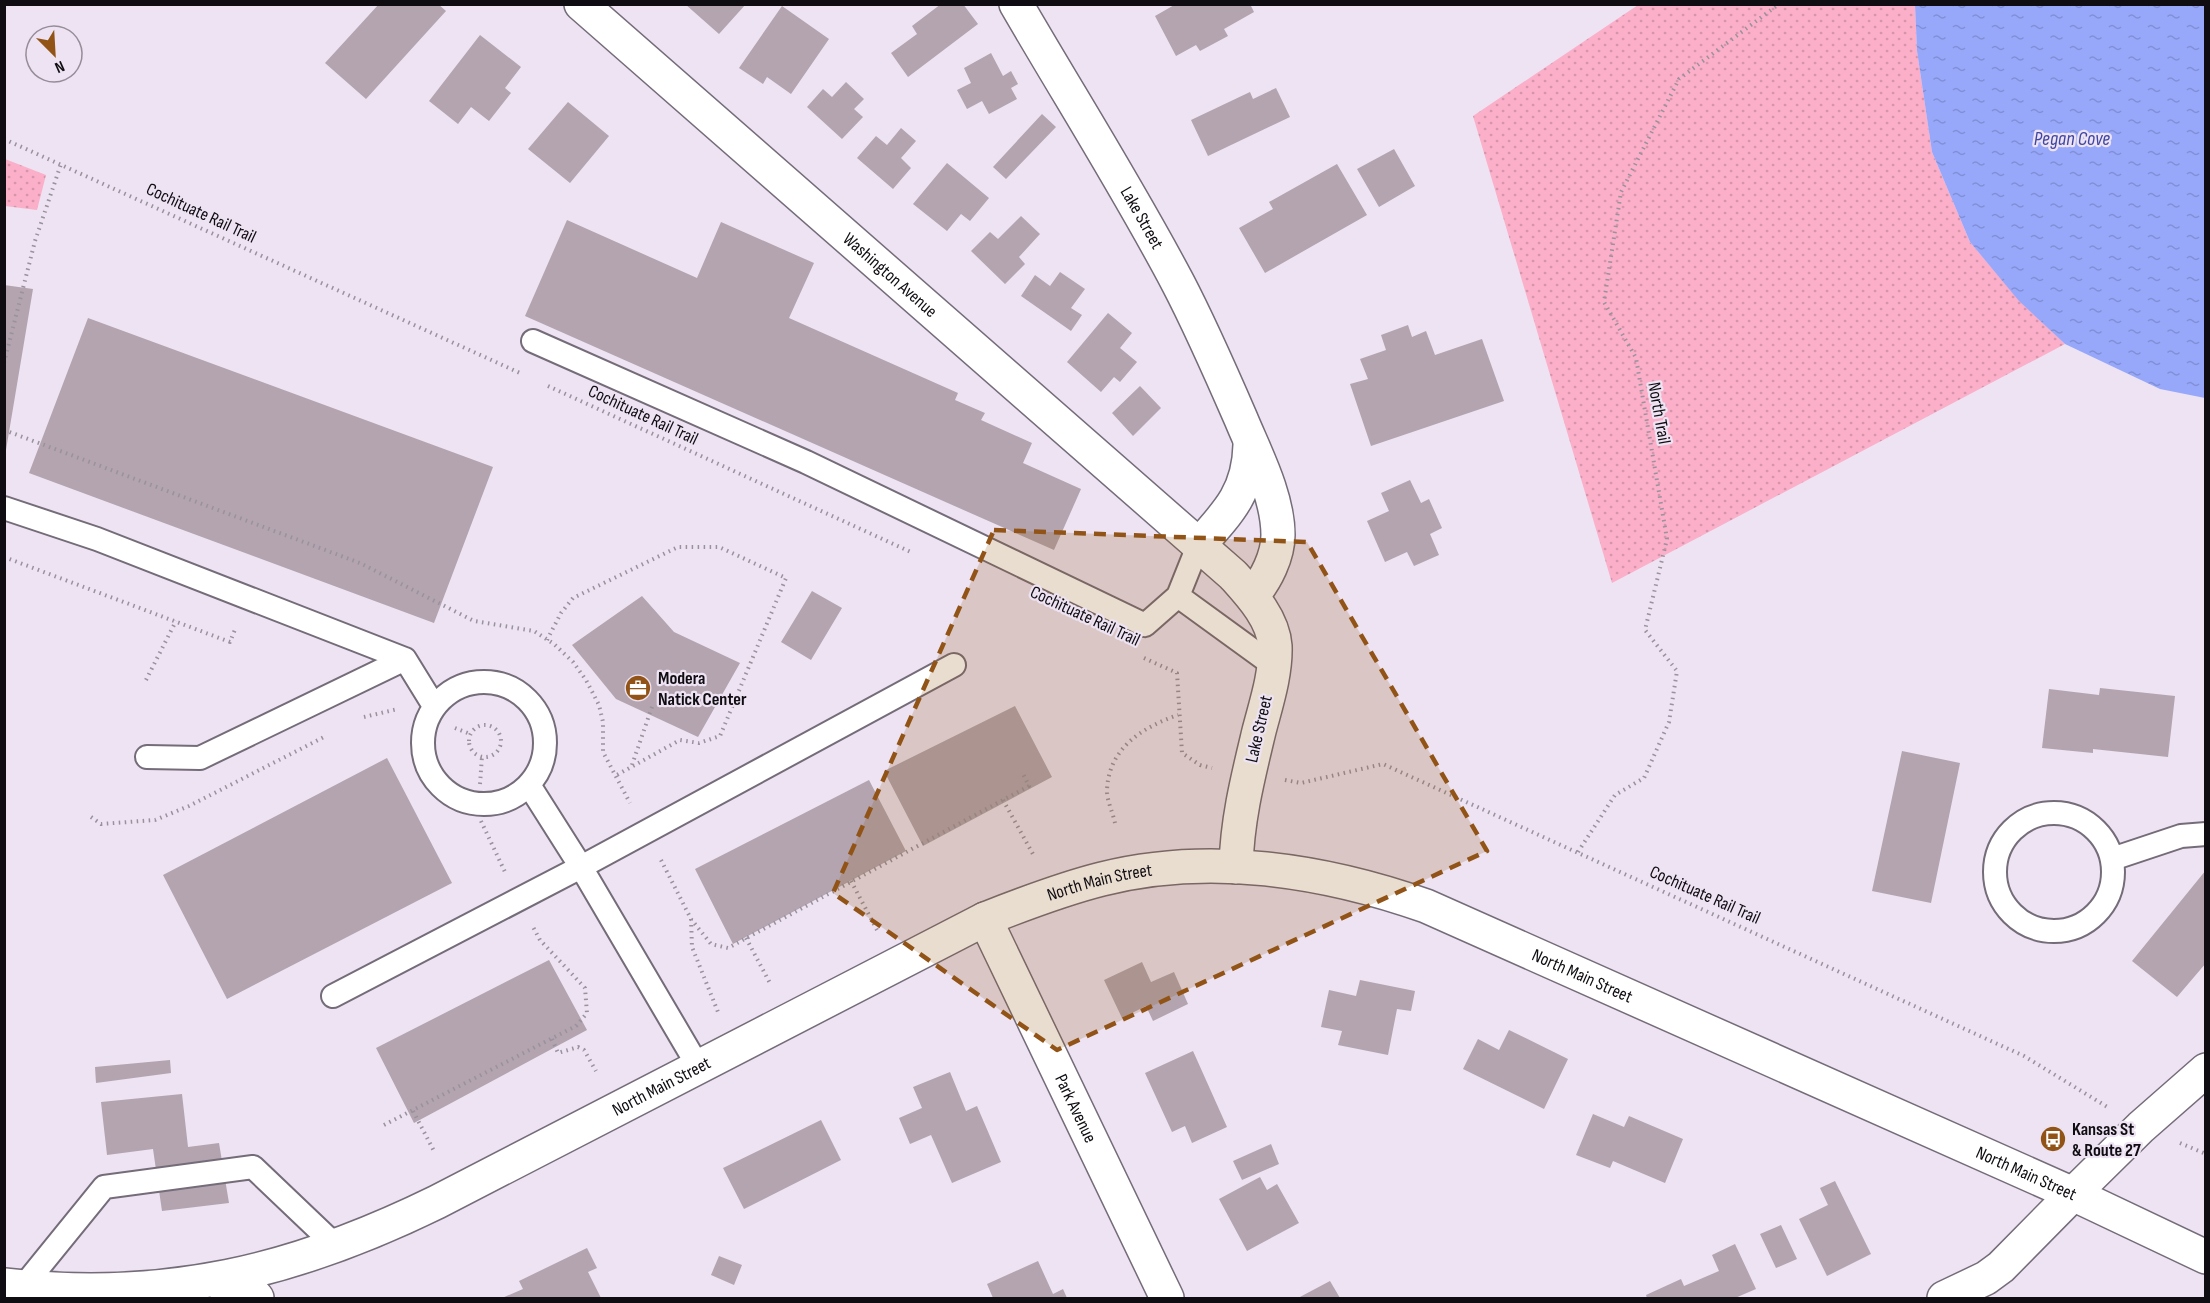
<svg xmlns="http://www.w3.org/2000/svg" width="2210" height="1303" font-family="'Sofia Sans Condensed',sans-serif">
<defs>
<pattern id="grass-dots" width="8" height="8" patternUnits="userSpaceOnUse" patternTransform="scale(1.5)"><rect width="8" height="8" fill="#fbafc8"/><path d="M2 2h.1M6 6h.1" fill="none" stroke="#d695ab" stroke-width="1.8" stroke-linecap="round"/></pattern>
<pattern id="water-ripples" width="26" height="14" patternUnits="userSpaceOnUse" patternTransform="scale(1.5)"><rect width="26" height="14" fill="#97a8fb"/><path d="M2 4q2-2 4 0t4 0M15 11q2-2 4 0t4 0" fill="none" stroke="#818fd6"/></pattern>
</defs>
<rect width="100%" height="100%" fill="#ede3f2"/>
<path fill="url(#grass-dots)" d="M1638 5H1915L1917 51 1932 152 1970 242 2019 300 2065 344 1612 583 1473 116Z
M5 159 46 175 37 210 5 206Z"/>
<path fill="url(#water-ripples)" d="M1915 5H2205V398L2160 389 2065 344 2019 301 1970 242 1932 152 1917 51Z"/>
<path fill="#b3a4af" d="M379 4H438L446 11 366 99 325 63Z
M685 4H746L719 34Z
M941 4H963L978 24 908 77 891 53 917 34 912 26Z
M1176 4H1250L1254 12 1224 29 1228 36 1200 51 1196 45 1176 56 1155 16Z
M782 6 829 39 791 94 767 77 763 84 739 68Z
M480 35 521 67 505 88 511 93 489 121 471 107 458 124 429 101Z
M991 53 1003 76 1011 71 1018 84 1011 88 1017 99 989 114 982 101 967 109 957 90 971 83 964 68Z
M846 82 864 99 854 109 863 117 842 139 807 107 823 89 832 97Z
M1276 88 1290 117 1208 156 1191 120 1250 92 1253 99Z
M568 102 609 136 570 183 528 149Z
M1042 114 1056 127 1006 179 993 167Z
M901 128 916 141 901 158 911 168 893 189 857 158 876 136 887 145Z
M1394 149 1415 186 1379 207 1357 169Z
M947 163 989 198 970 221 961 214 947 231 913 204Z
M1337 164 1367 215 1265 273 1239 228 1273 209 1269 202Z
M1021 216 1040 234 1019 257 1025 264 1005 284 971 251 990 232 998 239Z
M567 220 697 278 721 222 814 263 789 318 958 393 955 400 985 413 981 420 1032 443 1023 463 1081 489 1054 550 525 316Z
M1060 272 1085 289 1071 308 1082 315 1071 331 1021 296 1035 275 1050 286Z
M4 285 33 289 6 450H4Z
M1108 313 1132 333 1120 348 1137 362 1120 382 1114 377 1101 392 1067 362Z
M88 318 493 467 434 623 29 473Z
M1408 325 1412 337 1426 331 1435 355 1482 339 1504 401 1371 446 1350 384 1368 379 1360 359 1386 350 1381 335Z
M1140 386 1161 408 1133 436 1112 413Z
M1410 480 1421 503 1429 499 1442 528 1430 534 1439 555 1414 566 1407 552 1385 562 1367 521 1389 511 1381 493Z
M812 591 842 608 811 660 781 642Z
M642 596 674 632 740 663 698 737 616 699 572 645Z
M2100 688 2175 696 2168 757 2093 749V753L2042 748 2049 689 2099 695Z
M1015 706 1052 777 923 846 884 771Z
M1902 751 1960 763 1931 903 1872 891Z
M387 758 452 883 227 999 163 875Z
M869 780 906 851 733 944 695 869Z
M2206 870V963L2177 997 2132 961Z
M549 960 587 1030 414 1123 376 1048Z
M1142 962 1151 982 1174 972 1188 1004 1153 1021 1146 1006 1122 1018 1104 980Z
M1360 980 1415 991 1411 1011 1397 1009 1388 1055 1338 1045 1342 1031 1321 1027 1329 990 1356 996Z
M1509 1030 1568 1059 1544 1109 1463 1069 1478 1039 1499 1050Z
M1193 1051 1227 1127 1192 1143 1185 1126 1172 1132 1145 1073Z
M170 1060 171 1073 96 1083 95 1067Z
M950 1072 966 1111 977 1106 1001 1162 952 1183 931 1135 910 1144 899 1118 922 1108 913 1087Z
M182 1094 188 1147 219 1143 229 1203 162 1211 153 1149 107 1155 101 1102Z
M1593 1114 1624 1127 1629 1116 1683 1139 1665 1183 1613 1161 1610 1168 1576 1155Z
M821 1120 841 1160 744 1209 723 1168Z
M1271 1144 1279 1164 1242 1180 1233 1161Z
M1260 1177 1267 1190 1277 1184 1299 1223 1247 1251 1219 1199Z
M1835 1181 1871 1254 1827 1276 1799 1219 1828 1205 1820 1188Z
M1781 1225 1797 1259 1776 1268 1760 1234Z
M1735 1244 1756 1289 1735 1298H1647L1646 1295 1681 1279 1684 1286 1719 1271 1712 1255Z
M587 1248 597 1268 588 1272 601 1298H502L523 1289 519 1281Z
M719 1256 742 1265 734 1285 711 1275Z
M1038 1261 1053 1294 1063 1289 1067 1298H993L987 1284Z
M1330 1281 1340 1298H1298Z"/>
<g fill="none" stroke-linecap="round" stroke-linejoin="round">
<g stroke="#756c79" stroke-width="26">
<path id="lane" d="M533 341 806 462 1145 625 1178 596
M4 508 97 539 405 659 434 706
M1198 546 1178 596 1273 665
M423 743a61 61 0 1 1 122 0a61 61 0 1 1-122 0Z
M147 757 200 758 405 659
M529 785 581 867 698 1066
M1995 872a59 59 0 1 1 118 0a59 59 0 1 1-118 0Z
M2112 859 2181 836 2206 834
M333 996 581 867 954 665
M22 1288 104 1187 253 1167 337 1247"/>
</g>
<g stroke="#756c79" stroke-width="36">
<g id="street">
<path id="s1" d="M1016 4C1070 97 1128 188 1178 283 1201 327 1221 373 1241 419 1255 453 1278 496 1278 535 1278 556 1266 580 1252 596"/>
<path d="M1198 546C1228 513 1249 492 1250 445"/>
<path id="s2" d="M985 919 1167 1298"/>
<path d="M227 1298 241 1279 257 1298"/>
<path d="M1944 1298 1986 1278 2001 1267 2073 1194"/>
</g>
</g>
<g stroke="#756c79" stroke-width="36">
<g id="secondary">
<path id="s3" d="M581 4 1233 575C1250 594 1273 618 1275 646 1276 674 1266 704 1259 731 1248 777 1237 820 1236 867"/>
<path d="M2073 1194 2141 1127 2206 1070"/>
</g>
</g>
<g stroke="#756c79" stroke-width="36">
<g id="primary">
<path id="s4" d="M4 1285C166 1303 294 1272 437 1202L985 919C1023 904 1062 889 1102 879 1209 852 1324 870 1426 906L2073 1194 2206 1257"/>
</g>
</g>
<path stroke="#99929d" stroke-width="4" stroke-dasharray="1.5 4.5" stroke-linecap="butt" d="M4 139 520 373
M4 363 35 241 61 164
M548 386 913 553
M4 430 360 563 474 621 534 631 554 644 573 662 586 680 599 705 603 722V752L630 803
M4 557 230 642 236 627
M547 640 561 613 573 598 678 547H719L786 578 720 736 699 743 680 740 615 776
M1144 658 1177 673 1182 753 1200 765 1212 768
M146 680 176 621
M364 717 398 709
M469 741a16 16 0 1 1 32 0a16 16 0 1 1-32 0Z
M455 728 470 734
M632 765 653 704
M1285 780 1301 783 1383 764 2024 1056 2109 1108
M480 784 482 756
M1003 800 1034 856
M91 817 101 824 155 820 189 806 324 737
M481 821 505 872
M1115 823C1113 813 1107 801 1107 791 1108 748 1143 727 1178 715
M1578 852 1615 795 1644 778 1669 722 1677 671 1645 630 1667 539 1636 358 1604 302 1621 192 1679 79 1779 4
M661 860 691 919 711 944 728 948 1029 786 1023 774
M851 881 877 930
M691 919 692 947 718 1012
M746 938 771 985
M552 1039 558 1053 578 1047 584 1050 596 1071
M413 1111 434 1151
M384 1125 576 1026 587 1013 585 988 540 940 533 927
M2180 1143 2206 1154"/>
<use href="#lane" stroke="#fff" stroke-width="22"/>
<use href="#street" stroke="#fff" stroke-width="33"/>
<use href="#secondary" stroke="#fff" stroke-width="33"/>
<use href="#primary" stroke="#fff" stroke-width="33"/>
</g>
<path fill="#915416" fill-opacity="0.2" stroke="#915416" stroke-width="4.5" stroke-dasharray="12 8" stroke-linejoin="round" d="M994 530 1307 542 1487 851 1057 1050 833 893Z"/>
<defs>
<g id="office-disc" transform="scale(1.35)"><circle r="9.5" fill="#915416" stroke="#ede3f2"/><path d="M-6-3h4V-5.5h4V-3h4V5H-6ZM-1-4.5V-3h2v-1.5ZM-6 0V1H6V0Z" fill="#fff"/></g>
<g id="bus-disc" transform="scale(1.35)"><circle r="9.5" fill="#915416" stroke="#ede3f2"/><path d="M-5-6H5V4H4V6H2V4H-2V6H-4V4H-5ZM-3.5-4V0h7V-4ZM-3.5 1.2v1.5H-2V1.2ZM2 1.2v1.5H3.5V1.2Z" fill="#fff"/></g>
</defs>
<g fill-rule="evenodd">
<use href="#office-disc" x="638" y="688"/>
<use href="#bus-disc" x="2053" y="1139"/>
</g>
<g text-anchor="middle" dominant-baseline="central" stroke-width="4.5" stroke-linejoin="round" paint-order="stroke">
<g font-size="18" fill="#100d12" stroke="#ede3f2">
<text transform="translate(201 213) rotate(25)">Cochituate Rail Trail</text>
<text stroke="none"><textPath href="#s1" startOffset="248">Lake Street</textPath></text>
<text stroke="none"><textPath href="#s3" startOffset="411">Washington Avenue</textPath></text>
<text transform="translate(1659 413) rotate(80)">North Trail</text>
<text transform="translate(643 415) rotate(25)">Cochituate Rail Trail</text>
<text transform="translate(1085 616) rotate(25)">Cochituate Rail Trail</text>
<text transform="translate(1259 729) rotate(-77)">Lake Street</text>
<text stroke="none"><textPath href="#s4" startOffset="1185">North Main Street</textPath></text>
<text transform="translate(1705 895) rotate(24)">Cochituate Rail Trail</text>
<text stroke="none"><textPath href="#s4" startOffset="1689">North Main Street</textPath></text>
<text stroke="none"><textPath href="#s4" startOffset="700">North Main Street</textPath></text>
<text stroke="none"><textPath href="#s2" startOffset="210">Park Avenue</textPath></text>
<text stroke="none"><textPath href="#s4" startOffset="2175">North Main Street</textPath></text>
</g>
<g font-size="18" font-weight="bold" fill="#100d12" stroke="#ede3f2" text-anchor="start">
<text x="658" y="678">Modera<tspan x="658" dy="21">Natick Center</tspan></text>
<text x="2072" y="1129">Kansas St<tspan x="2072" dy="21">&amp; Route 27</tspan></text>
</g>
<g font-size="20" font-style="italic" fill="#3d45a5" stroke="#ede3f2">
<text x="2072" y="139">Pegan Cove</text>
</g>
</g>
<rect width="2210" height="1303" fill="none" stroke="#100d12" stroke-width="12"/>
<g transform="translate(54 54) rotate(156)"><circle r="28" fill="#ede3f2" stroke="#958d98" stroke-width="1.5"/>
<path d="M0-4.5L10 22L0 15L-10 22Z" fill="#915416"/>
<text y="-9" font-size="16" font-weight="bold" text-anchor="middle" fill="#100d12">N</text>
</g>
</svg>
